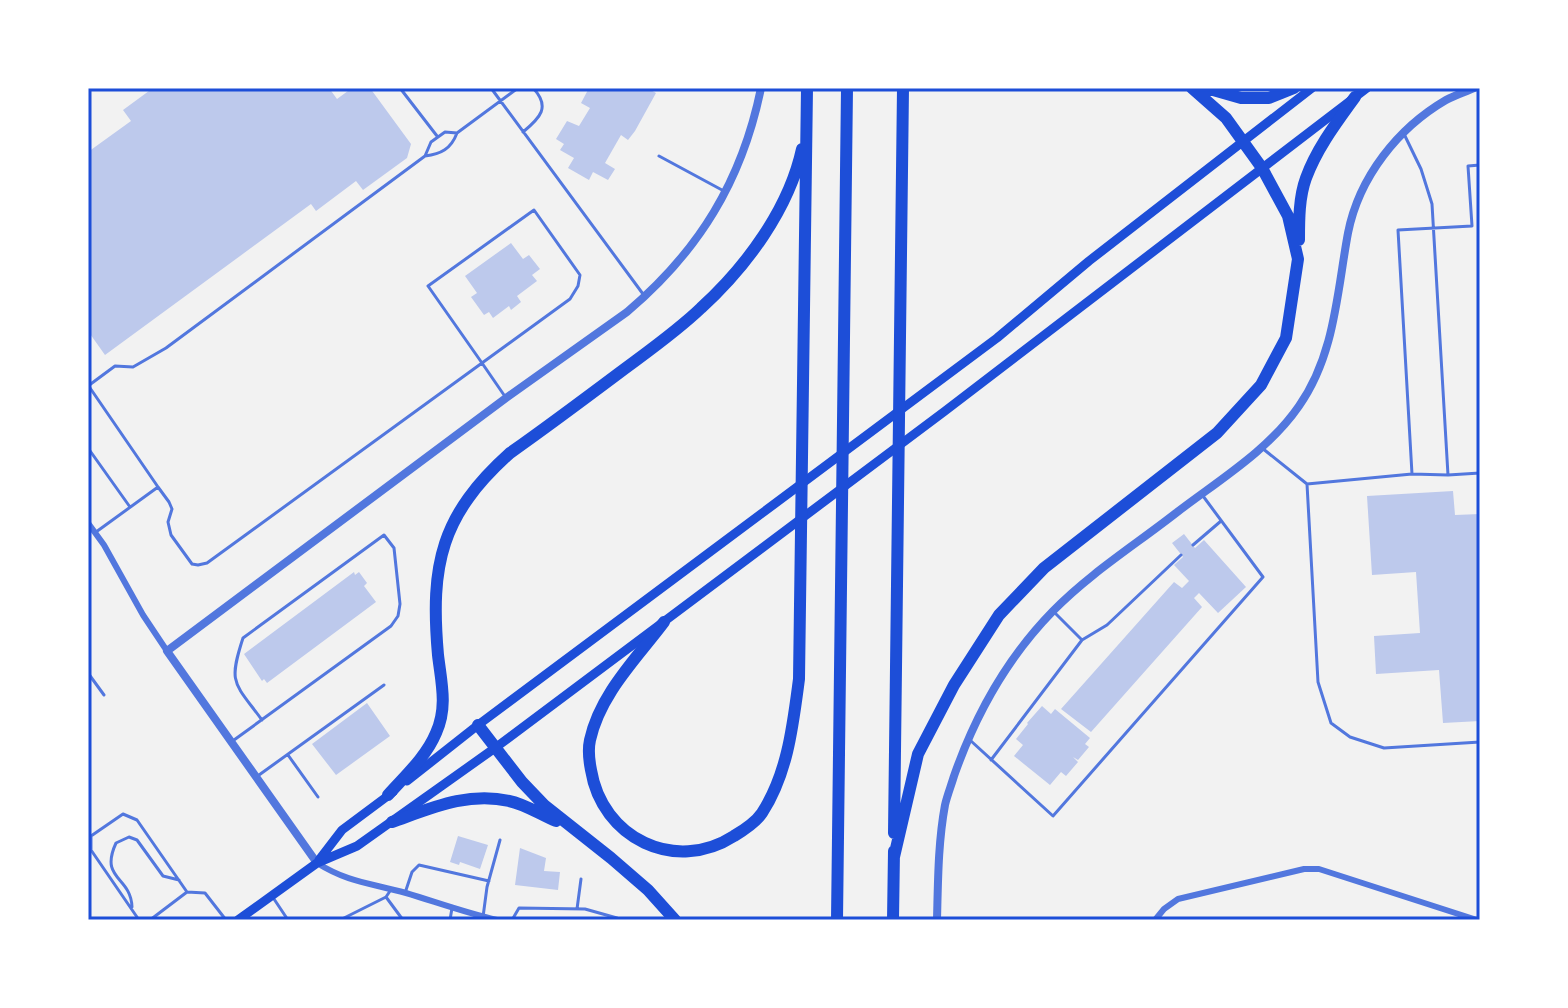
<svg xmlns="http://www.w3.org/2000/svg" width="1568" height="1008" font-family="'Source Serif 4',serif">
<rect width="100%" height="100%" fill="#f2f2f2"/>
<path fill="#bdc9ec" d="M153 88H329L337 99 352 88H370L411 144 407 158 363 190 356 181 316 211 311 204 105 355 88 331V152L131 121 123 110Z
M589 88H647L656 93 635 131 628 140 621 135 605 163 615 169 608 180 593 172 589 180 568 168 574 158 560 150 564 144 556 139 567 121 579 126 590 108 581 103Z
M511 243 523 259 529 255 540 269 532 275 537 281 517 296 521 302 511 310 509 306 493 318 489 312 484 315 471 297 477 293 465 276Z
M1453 491 1455 515 1480 514V721L1443 723 1439 670 1376 674 1374 636 1420 633 1416 572 1372 575 1367 496Z
M1184 534 1195 548 1204 540 1246 587 1218 613 1199 593 1194 598 1202 607 1091 732 1061 709 1174 582 1182 588 1189 581 1174 565 1183 557 1172 543Z
M354 572 355 575 359 572 367 583 364 586 376 602 267 683 264 679 262 681 244 654Z
M367 703 390 736 336 775 312 744Z
M1042 706 1051 714 1055 709 1090 738 1085 744 1089 747 1078 760 1073 757 1078 762 1066 776 1061 772 1050 785 1014 756 1023 745 1016 739 1028 724 1027 723Z
M458 836 488 845 480 869 460 862 459 865 450 862Z
M520 848 546 858 544 871 560 872 558 890 515 885Z"/>
<g fill="none" stroke-linecap="round" stroke-linejoin="round">
<path stroke="#5277de" stroke-width="3" d="M400 88 437 136
M491 88 643 294
M523 132C540 118 551 107 533 88
M457 133 445 132 431 142 425 156C441 154 451 149 457 133L518 88
M1405 136 1421 169 1432 204 1448 475 1480 473
M659 156 722 190
M88 385 158 487
M88 386 115 366 133 367 166 348 425 156
M88 448 130 507
M1262 448 1307 484 1412 474
M1448 475 1412 474 1398 230 1472 226 1468 166 1480 165
M1307 484 1318 682 1331 723 1350 737 1384 748 1480 742
M96 532 158 487 169 502 172 509 168 522 171 535 192 564 198 565 207 563 482 363 428 286 534 210 580 275 578 286 570 299 482 363 504 395
M1193 545 1221 521
M1053 611 1082 640 1107 625 1181 555
M88 636V637
M88 673 104 695
M234 740 391 626 398 616 400 604 394 548 384 535 243 638C228 684 234 682 262 720
M971 741 1053 816 1263 577 1203 496
M288 755 318 797
M991 760 1082 640
M259 775 384 685
M390 891 386 897 403 920
M405 893 412 872 419 865 489 881
M274 899 288 920
M132 907C131 876 99 880 116 843L129 837 137 840 163 876 179 880
M577 909 581 879
M483 917 487 887 500 840
M342 919 386 897
M139 920 91 850V836L123 814 137 820 187 892
M150 920 187 892 205 893 226 920
M450 920 452 908
M512 920 519 908 585 909 617 918"/>
<path stroke="#5277de" stroke-width="6" d="M88 523 104 545 143 615 167 651
M317 863C349 883 371 883 406 893 436 902 466 913 497 920
M1155 920 1164 909 1178 899 1304 869H1319L1477 920"/>
<path stroke="#5277de" stroke-width="8" d="M317 863 167 651 506 398 627 312C699 251 742 181 761 88
M937 920C938 882 938 843 945 805 947 796 951 786 954 776 975 716 1008 657 1053 611 1089 574 1135 545 1176 513 1219 480 1268 451 1299 406 1335 355 1337 292 1348 233 1359 177 1398 128 1446 100 1455 95 1465 92 1474 88"/>
<path stroke="#1d4ed8" stroke-width="9" d="M407 781 478 725 997 338 1089 261 1312 88
M319 860 342 830 393 792
M238 920 317 863 357 846 495 748 945 411 1367 88"/>
<path stroke="#1d4ed8" stroke-width="12" d="M1206 88 1241 98H1269L1294 88
M1299 240C1299 220 1299 197 1306 178 1317 148 1337 122 1355 97
M664 622C637 658 600 694 590 740 588 749 589 760 591 770 602 838 675 874 734 836 744 830 756 822 762 813 788 773 793 724 799 679L807 88
M478 725 522 782 544 805 611 858 648 890 675 920
M388 795C405 776 426 757 436 733 448 707 441 681 438 655 430 564 441 515 510 453 547 427 583 400 619 373 647 352 676 332 701 308 746 267 789 209 802 149
M392 822C429 809 468 791 509 801 525 804 541 815 556 821
M894 833 903 88
M894 857 918 754 954 685 999 615 1044 568 1217 433 1261 385 1286 338 1298 259 1288 216 1262 168 1226 118 1192 88
M837 920 847 88
M893 920 894 851"/>
</g>
<rect width="1568" height="1008" fill="none" stroke="#ffffff" stroke-width="180"/>
<rect x="90" y="90" width="1388" height="828" fill="none" stroke="#1d4ed8" stroke-width="3"/>
</svg>
